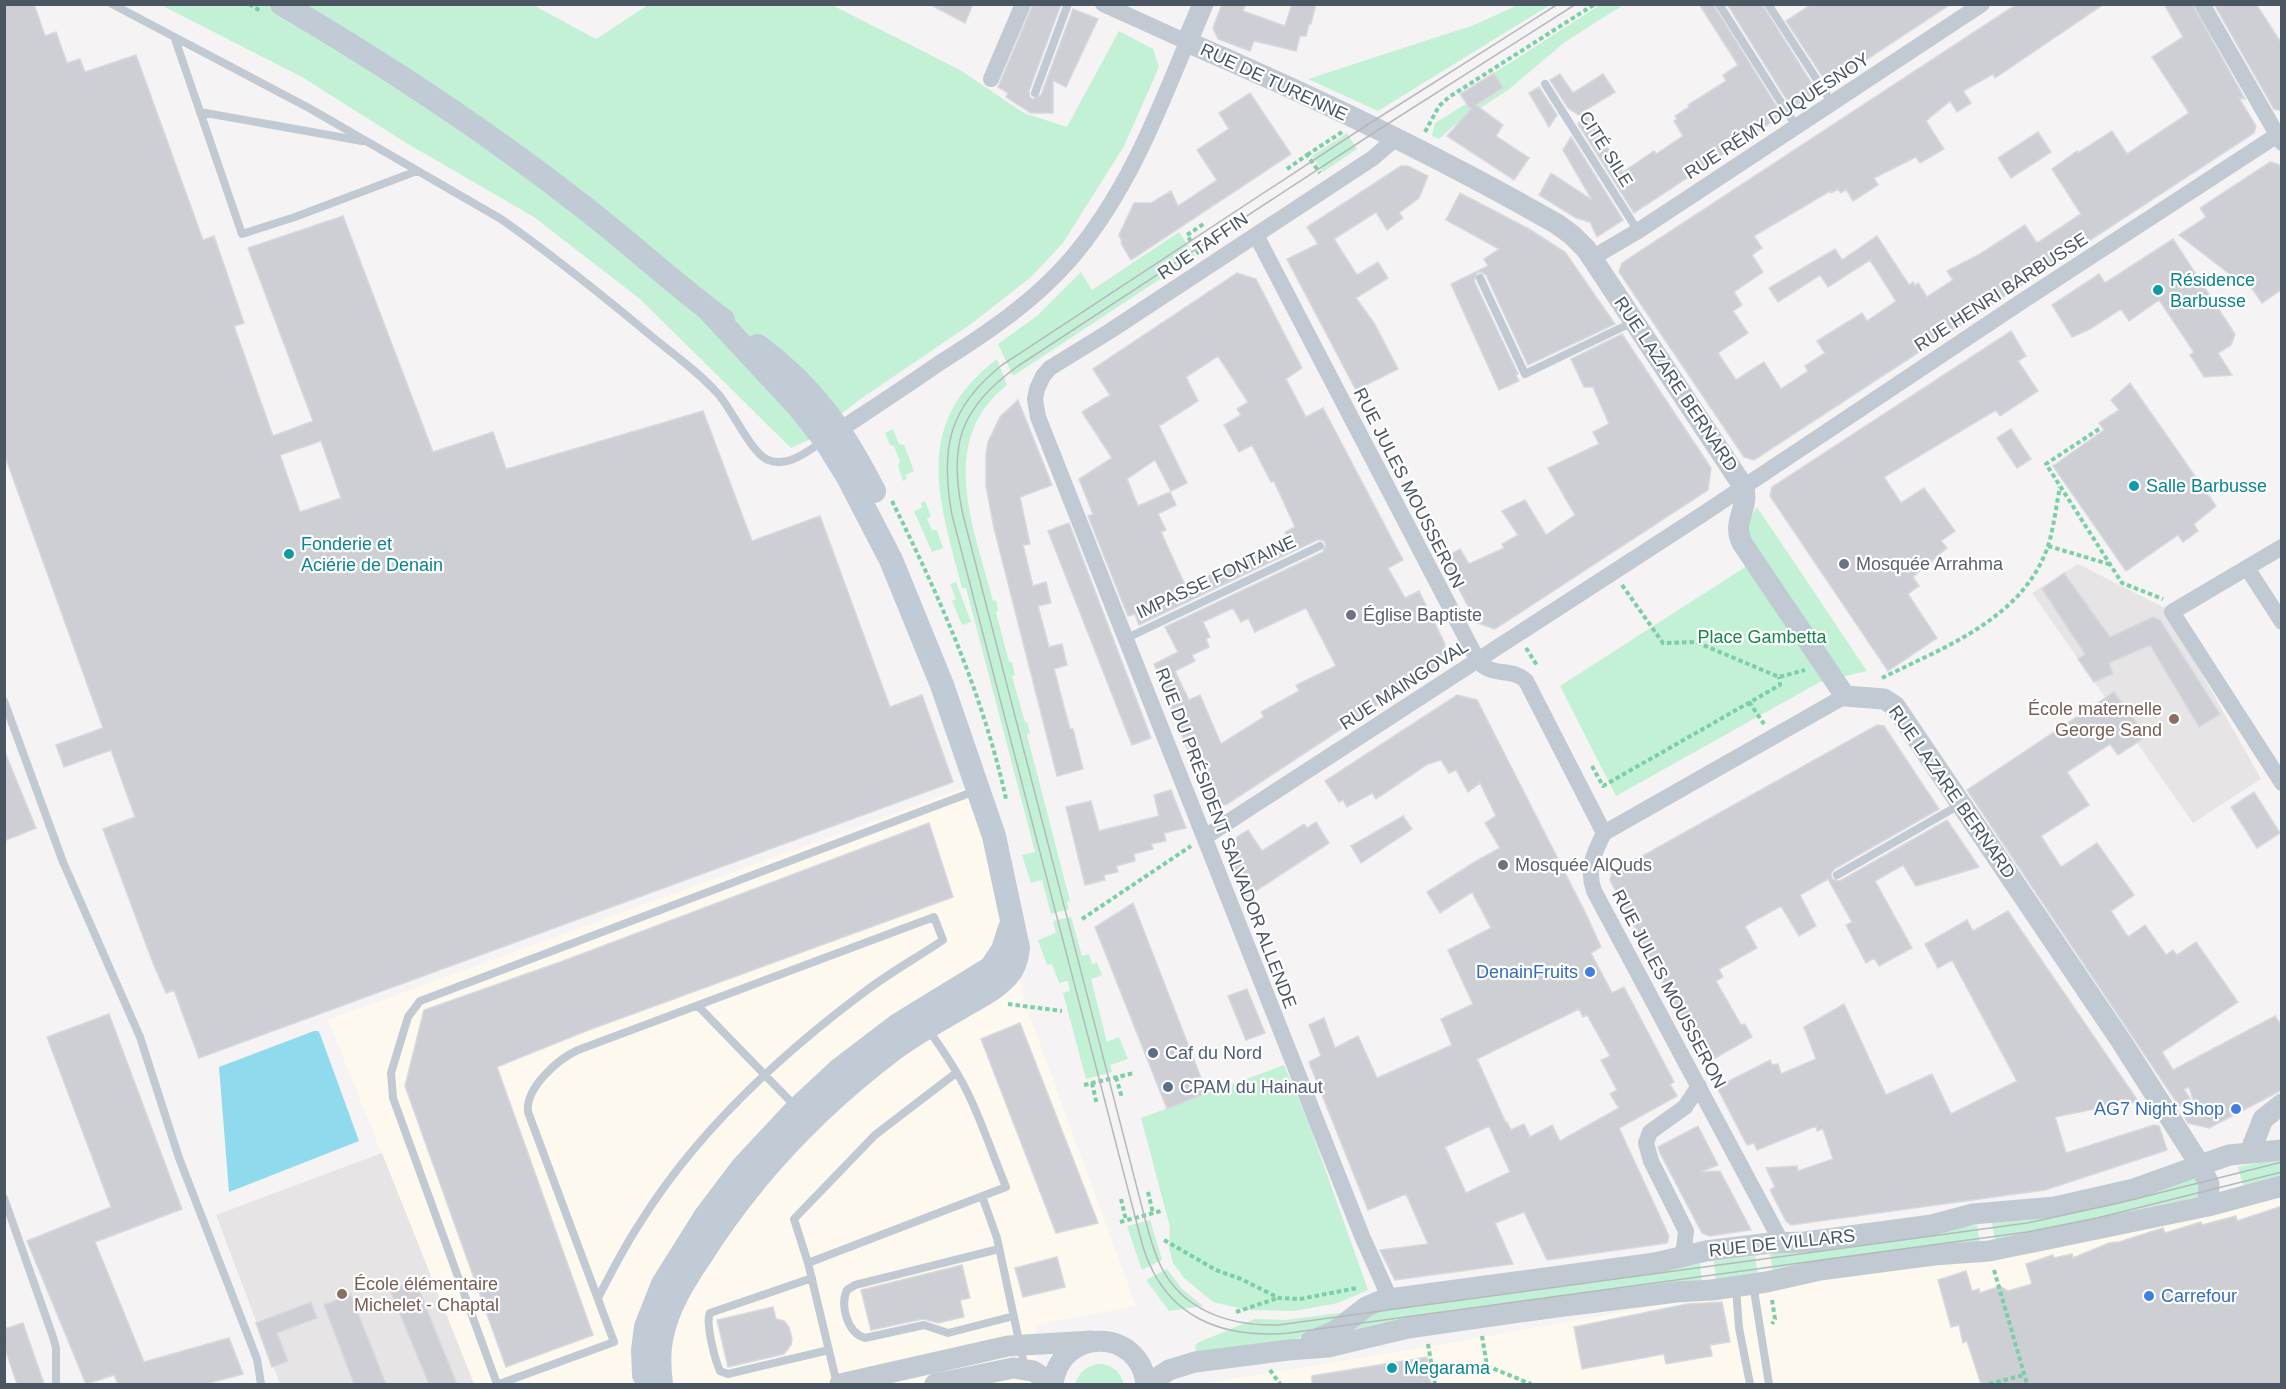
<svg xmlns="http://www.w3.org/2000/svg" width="2286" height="1389" font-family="Helvetica,sans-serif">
<rect width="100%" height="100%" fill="#f5f3f3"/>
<path fill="#fdf9ef" d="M969 786 1027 1009 1136 1306 1036 1325 1039 1384H474L328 1020Z
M2281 1196V1384H1201L1472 1339 1720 1294 2075 1244Z"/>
<path fill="#e6e4e5" d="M2078 564 2165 608 2261 779 2193 823 2032 593Z
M382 1153 474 1384H280L216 1215Z"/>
<path fill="#c3f1d5" d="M161 5H533L596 39 648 5H832L960 70 1024 113 1067 127 1119 31 1153 49 1159 67 1124 146 1063 243 1031 277 971 324 859 400 810 439 791 448 640 299 534 217 408 144 302 77Z
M1518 5H1550L1378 111 1308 79 1474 25Z
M1600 5H1623L1565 42 1508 90 1457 123 1439 139 1432 136 1435 123 1466 104 1470 109 1503 89 1494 73Z
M1347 133 1357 149 1323 172 1312 156Z
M1179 232 1195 256 1013 376 998 344 1037 316 1081 272 1092 290Z
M997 359 1007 385C936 441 974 528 993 601L996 600 998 611 996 612 1009 662H1012L1015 675 1012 676 1025 722H1027L1030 733 1027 735 1070 901 1067 902 1069 909 1051 914 1042 880 1031 883 1022 855 1035 852 966 588H962C939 500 911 424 997 359Z
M893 429 899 444 904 445 914 471 905 475 907 479 903 481 898 466 900 461 894 446 890 445 885 433Z
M925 501 931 516 927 519 932 530H937L943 548 932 552 914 511 922 508 921 503Z
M1757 507 1867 671 1820 682 1616 796 1560 686 1750 564 1746 523Z
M956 582 971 622 962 625 952 601 956 599 950 584Z
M1071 917 1082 956 1089 954 1092 964 1097 962 1102 975 1091 979 1107 1042 1119 1037 1128 1059 1110 1065 1112 1072 1086 1079 1063 993 1070 991 1068 981 1059 983 1052 964 1047 965 1038 940 1056 933 1053 921Z
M1284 1065 1309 1124 1368 1290 1338 1303 1294 1311 1246 1310 1213 1302 1184 1278 1173 1263 1169 1249 1170 1227 1141 1118Z
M2281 1158V1177L2243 1186 2238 1167Z
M2198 1177 2200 1197 1995 1242 1992 1223Z
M1150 1220 1162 1260 1142 1270 1127 1226Z
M1977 1225 1980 1244 1773 1273 1770 1253Z
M1755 1256 1758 1275 1716 1280 1714 1261Z
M1700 1264 1702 1283 1345 1332 1357 1323 1394 1305Z
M1167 1269 1182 1289 1203 1306 1169 1311 1146 1280Z
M1347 1312 1319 1330 1294 1339 1196 1352 1195 1347 1197 1343 1255 1319 1285 1320Z
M1098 1364C1112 1364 1120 1371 1124 1384H1075C1079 1373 1086 1366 1098 1364Z"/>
<path fill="#90daee" d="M314 1031H318L320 1034 359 1141 229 1192 219 1067Z"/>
<path fill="#cdcfd5" stroke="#d7d9de" stroke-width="1.5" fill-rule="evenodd" d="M4 4H34L45 36 56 32 67 63 80 59 85 72 136 55 203 240 214 236 244 323 234 326 273 436 313 421 248 248 343 216 433 452 493 432 506 469 703 411 752 541 820 516 890 707 922 695 953 782 199 1058 174 990 166 993 153 963 103 829 135 817 111 750 64 767 56 745 103 728 4 453ZM321 441 341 498 300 512 280 455Z
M929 4H973L965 23Z
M1033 4H1061L1029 91 1030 97 1033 99 1041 95 1073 9 1098 19 1066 87 1053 80V113H1031L1006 97 1008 93 998 87Z
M1222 4H1246L1243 11 1285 26 1292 4H1316L1311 24H1309L1306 36H1300L1296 51 1254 41 1250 51 1218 39 1213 28Z
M1699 4H1713L1782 115 1634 213 1578 124 1582 117 1568 108 1550 80 1560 74 1573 93 1603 74 1615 92 1584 111 1623 172 1654 151 1656 154 1683 136 1674 121 1677 119 1675 116 1689 107 1688 105 1726 81 1723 75 1738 65Z
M1727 4H1762L1817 92 1792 108Z
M1812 4H1951L1828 85 1786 21Z
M2017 4H2104L1995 78 1993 74 1963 91 1971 103 1957 112 1950 101 1926 121 1944 149 1920 163 1916 157 1874 178 1878 185 1853 201 1846 189 1841 193 1838 189 1831 193 1830 191 1754 236 1762 248 1752 255 1763 272 1734 292 1742 305 1733 311 1748 333 1718 353 1736 380 1764 362 1781 389 1808 371 1805 366 1825 353 1817 341 1862 313 1867 321 1896 301 1870 260 1828 287 1820 275 1778 302 1769 288 1835 249 1842 260 1877 236 1909 285 1913 282 1915 286 1918 283 1927 297 1953 280 1947 271 1980 254 2025 225 2037 243 2081 214 2052 169 2077 151 2078 153 2112 131 2127 154 2189 113 2152 57 2183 37 2164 4H2192L2245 99 2239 98 2256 126 2254 133 1754 460 1744 457 1619 272 1622 263Z
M2214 4H2256L2282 44V111L2274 109Z
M1494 73 1503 88 1476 105 1503 125 1496 136 1529 158 1514 180 1447 136 1472 108 1470 109 1460 94Z
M1539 87 1557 115 1549 127 1529 93Z
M1250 93 1291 154 1131 260 1121 243 1122 242 1119 235 1134 203H1151L1171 191 1178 206 1217 180 1197 150 1229 129 1219 113Z
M2038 132 2051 152 2011 178 1998 158Z
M1571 137 1623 220 1597 237 1590 222 1576 218 1539 195 1551 173 1592 200 1563 150Z
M2270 162 2278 164 2282 169V289L2262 303 2245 278 2231 275 2179 235 2206 217 2200 208Z
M1401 166H1408L1428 176 1419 198 1399 213 1403 218 1387 230 1376 212 1334 239 1357 275 1378 262 1388 278 1356 298 1374 323 1398 369 1356 390 1287 259 1318 244 1307 227Z
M1460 193 1529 229 1565 252 1615 324 1528 365 1486 275 1481 272 1477 273 1474 281 1518 374 1516 375 1519 381 1499 390 1451 284 1488 266 1484 259 1499 249 1446 220Z
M2173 239 2235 334 2231 345 2218 353 2232 375 2204 377 2190 355 2194 352 2159 300 2129 321 2121 309 2090 329 2072 337 2052 305 2099 274 2105 283Z
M1237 273 1256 279 1302 368 1286 379 1306 417 1323 408 1403 560 1388 568 1405 598 1419 591 1445 644 1440 664 1226 805 1207 799 1154 664 1178 652 1165 627 1323 552 1326 544 1323 540H1317L1139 625 1135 614 1128 616 1088 516 1093 514 1079 479 1112 458 1082 412 1110 395 1093 369ZM1218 356 1248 402 1237 409 1241 415 1224 425 1239 452 1252 445 1271 482 1274 481 1295 527 1285 532 1288 538 1186 587 1161 532 1166 530 1158 514 1176 505 1170 492 1138 506 1127 479 1155 460 1171 491 1187 483 1159 426 1198 401 1186 377ZM1233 608 1241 622 1248 618 1255 632 1306 608 1336 666 1296 685 1299 691 1261 712 1264 717 1221 744 1200 695 1189 700 1175 671 1195 661 1192 655 1209 647 1206 639 1210 637 1203 622Z
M2011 331 2026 356 2018 361 2038 391 2000 416 1996 410 1884 477 1901 503 1924 488 1955 531 1941 541 1947 548 1913 577 1919 586 1908 594 1937 638 1888 671 1770 496 1772 487Z
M1622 334 1711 468 1708 490 1495 629 1477 623 1443 559 1460 549 1469 564 1504 548 1502 544 1518 535 1502 511 1525 500 1546 535 1575 515 1548 468 1599 444 1593 432 1609 424 1593 387H1584L1571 359Z
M2130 383 2216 506 2194 524 2198 531 2183 542 2178 535 2126 571 2053 466 2104 430 2099 423 2119 410 2111 400Z
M1018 400 1052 485 1020 497 1030 544 1023 545 1033 586 1046 582 1051 603 1038 606 1049 647 1062 644 1067 665 1054 669 1070 729H1073L1083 769 1057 776 994 528 986 486V454L988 442 1000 417Z
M2011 429 2031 459 2017 468 1997 438Z
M1069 523 1151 738 1132 745 1048 531Z
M2064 573 2110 637 2153 617 2160 620 2220 714 2199 727 2150 645 2109 663 2113 674 2094 682 2078 659 2085 654 2042 589Z
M2114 692 2145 734 2144 738 2118 755 2110 744 2067 772 2089 805 2041 836 2061 867 2097 843 2134 895 2111 911 2128 937 2145 925 2166 955 2173 950 2177 955 2196 942 2238 1002 2162 1052 2173 1070 2275 1016 2282 1026V1090L2209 1128 2188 1123 2184 1116 2197 1112 2189 1087 2184 1089 2190 1099 2179 1106 1967 790Z
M1457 695 1477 700 1586 914 1601 947 1591 953 1612 993 1624 987 1674 1082 1670 1084 1677 1096 1619 1128 1669 1236 1667 1243 1547 1260 1524 1212 1495 1223 1513 1264 1395 1280 1380 1250 1428 1244 1406 1194 1368 1210 1309 1062 1321 1056 1309 1025 1324 1018 1335 1048 1358 1036 1377 1078 1452 1045 1441 1019 1473 1004 1448 950 1491 928 1472 892 1440 913 1427 892 1478 860 1500 848 1485 823 1496 816 1480 783 1468 792 1456 770 1449 773 1441 760 1428 764 1376 799 1372 793 1347 807 1343 800 1339 802 1325 781ZM1579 1009 1583 1017 1587 1015 1610 1056 1601 1060 1617 1090 1610 1094 1619 1108 1560 1141 1552 1125 1530 1137 1524 1124 1511 1130 1507 1122 1506 1123 1477 1059ZM1489 1126 1510 1172 1466 1193 1445 1147Z
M1877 725 1884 726 1939 809 1834 869 1831 874 1832 879 1840 881 1947 820 1979 867 1916 886 1903 865 1875 881 1912 948 1879 966 1874 958 1866 963 1846 925 1852 922 1828 879 1800 895 1816 926 1799 936 1781 906 1745 926 1757 948 1719 969 1723 977 1716 981 1741 1025 1745 1024 1752 1037 1705 1064 1610 880 1612 873Z
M4 750 36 828 4 841Z
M1171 790 1186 828 1164 833 1166 841 1151 844 1153 849 1134 854 1135 861 1116 866 1118 872 1104 875 1105 880 1085 885 1066 807 1091 801 1099 831 1159 816 1154 795Z
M2254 792 2280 833 2257 848 2231 807Z
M1403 816 1412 829 1361 863 1351 846Z
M1316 822 1329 843 1245 898 1230 861 1237 837 1248 830 1262 851 1304 824 1307 828Z
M929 823 953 897 586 1031 497 1067 593 1335 506 1367 405 1086 424 1010 563 961Z
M1133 903 1207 1093 1167 1109 1095 927Z
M2008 911 2138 1101 2096 1113 2094 1109 2055 1117 2066 1153 2154 1125 2159 1126 2167 1150 2045 1190 1791 1225 1786 1221 1770 1190 1775 1187 1766 1168 1797 1166 1798 1171 1833 1159 1823 1129 1817 1131 1816 1126 1757 1150 1754 1143 1747 1145 1717 1087 1770 1060 1772 1065 1778 1064 1781 1074 1816 1059 1804 1027 1844 1004 1886 1095 1932 1074 1951 1114 2017 1081 1952 960 1938 968 1925 944 1967 920 1973 931Z
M1247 989 1265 1033 1246 1040 1228 996Z
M109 1014 182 1209 95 1242 144 1362 229 1338 243 1374 206 1384H118L114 1375 86 1384 27 1241 111 1207 47 1037Z
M1020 1023 1098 1223 1056 1233 981 1039Z
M1698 1126 1718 1165 1700 1172 1720 1171 1751 1230 1709 1236 1702 1233 1660 1153 1658 1147Z
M2282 1206V1384H1981L1967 1341 1963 1343 1959 1325 1951 1327 1938 1280 1966 1271 1972 1291 1979 1289 1980 1293 2000 1286 2008 1291 2032 1284 2026 1264 2053 1255 2054 1258 2072 1254 2073 1258 2109 1243 2119 1242 2163 1228 2165 1233 2201 1222 2202 1225 2236 1216 2237 1221Z
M1057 1257 1065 1287 1023 1297 1015 1268Z
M962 1265 970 1298 960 1300 964 1317 938 1323 923 1319 871 1330 861 1290Z
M415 1280 457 1384H429L390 1290Z
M351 1294 354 1303 386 1384H354L324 1305Z
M311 1302 317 1318 277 1333 288 1361 272 1367 256 1323Z
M1722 1302 1730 1342 1710 1345 1712 1356 1666 1364 1664 1354 1582 1369 1574 1327 1687 1304Z
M773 1307 776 1319 784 1321 789 1327 792 1339 791 1345 784 1354 728 1367 717 1320Z
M23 1323 44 1384H17L4 1346V1329Z
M1427 1357 1431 1384H1312V1376Z"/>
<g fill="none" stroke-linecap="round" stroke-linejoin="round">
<path stroke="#7ad0a6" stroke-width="4" stroke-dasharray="4.5 3" stroke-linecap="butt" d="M249 4 262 12
M1425 132 1439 106 1449 97 1595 4
M1307 155 1342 132
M1287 169 1307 155 1320 173
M1199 254 1187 235 1205 223
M2099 429 2046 464 2122 583 2163 599
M892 501C939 596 983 694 1006 799
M2048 546 2112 565
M1622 585 1663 643 1696 642 1779 677 1805 670
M1526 648 1538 667
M1882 678C1944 647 2023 619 2048 546 2054 527 2056 506 2060 487
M1749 702 1764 724
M1592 766 1603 786 1780 685 1779 677
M1082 919 1191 846
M1008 1004 1062 1011
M1116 1077 1122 1098
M1092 1083 1097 1105
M1084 1085 1134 1073
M1148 1192 1153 1213
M1121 1199 1126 1220
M1120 1222 1161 1211
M1164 1240 1216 1270 1241 1279 1279 1298 1300 1299 1357 1288
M1994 1270 2027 1384
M1772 1300 1775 1319 1772 1324
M1236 1312 1278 1298
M1482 1336 1487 1366 1531 1384
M1428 1344 1435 1384
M1270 1370 1280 1384
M1989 1384 2024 1375"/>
<path stroke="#c1cad2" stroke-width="8" d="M112 4 309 108 501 219C552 255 601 294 650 335 673 354 699 372 719 395 732 410 752 454 768 460 788 468 806 452 822 442
M1719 4 1796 126
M1768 4 1832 103
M175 39 242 234 295 217 417 171
M1545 84 1638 231
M1035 93 1068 4
M200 112 362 141
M1480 278 1525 374 1633 322
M1127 638 1320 546
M4 701 63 862 140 1037 179 1158 257 1359 261 1384
M1837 875 1961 804
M698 1006 796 1107
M927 1028C943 1050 960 1075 971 1100 984 1128 994 1158 1006 1187L808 1263 794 1219 875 1135 956 1073
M982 1196 997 1238 1025 1369
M4 1198 53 1337 56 1348V1384
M999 1249 855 1285 847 1290C840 1305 847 1333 865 1338L924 1325 948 1333 1014 1316
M808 1263 837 1384
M812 1278 710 1313C705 1322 715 1360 720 1371L728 1374 829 1350
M1753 1284 1769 1384
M1736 1287 1739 1328 1750 1384
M497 1384 393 1098 391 1073 408 1017 420 1001 975 791
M499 1384 614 1342 528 1112C525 1088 558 1059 578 1050L934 917 943 940C918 957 891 972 867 990 781 1054 697 1131 640 1223 624 1247 611 1273 598 1298"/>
<path stroke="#c1cad2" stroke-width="16" d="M2202 4 2282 143
M991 79 1023 4
M1256 235 1478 661C1492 678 1513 667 1526 681L1604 833C1594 853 1586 869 1594 891L1782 1243
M1592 258 1638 231 1982 4
M832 435C868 411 905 387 941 362 987 333 1033 302 1069 261 1124 198 1156 118 1187 42L1103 4
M2282 547 2172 612 2282 783
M2247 568 2282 622
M1604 833 1845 696
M1205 837 1703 514 2021 302 2282 132
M1683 1256 1686 1231 1651 1161 1646 1143 1650 1132 1685 1107 1699 1086
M1390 1299 1362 1236 1038 417 1035 399 1037 389 1043 376 1050 368 1110 331 1373 158 1396 138"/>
<path stroke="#c1cad2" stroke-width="21" d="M1203 4 1187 42C1313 96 1438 156 1557 224L1572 235 1586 249 1743 486C1751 507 1731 520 1742 543L1845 696 1884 699 1895 706 2121 1041 2200 1165 2209 1184 2208 1206
M2250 1152 2263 1119 2282 1104
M1311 1341 1335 1331 1366 1307 1382 1300 1655 1263 1706 1251 1770 1243 1805 1242 1932 1225 1973 1214 2055 1207 2134 1189 2229 1155 2282 1150
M840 1384 1008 1346 1092 1341
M935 1384 1013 1368 1033 1371 1053 1384
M1053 1384C1060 1327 1140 1327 1146 1384
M1148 1384 1169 1370 1195 1362 1288 1350 1328 1347 1408 1328 1556 1307 1677 1292 1712 1290 1767 1282 1820 1270 1934 1255 1989 1251 2208 1206 2282 1186"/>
<path stroke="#c1cbd6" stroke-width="24" d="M282 4C386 65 486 131 581 205 629 242 674 284 723 320
M758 346C814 388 842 429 874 491
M644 1375 643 1350 646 1327 663 1284 705 1217 742 1168 797 1109 839 1070 898 1025 991 968 1003 950 1010 928
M661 1384C659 1368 658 1351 662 1335 668 1306 684 1281 700 1257 751 1176 818 1106 895 1048 917 1032 941 1019 965 1005 979 997 995 989 1006 977 1014 969 1017 959 1018 948L994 836 942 685 891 560 848 477 825 440 799 407 709 310"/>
<path stroke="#b5b8bd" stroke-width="1.5" d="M1558 4 1367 125 1002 365C948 408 940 449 952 515L1143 1247C1165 1317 1221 1339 1289 1333L2027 1232 2097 1218 2282 1172
M1576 4 1378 130 1018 366C959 408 948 446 963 515L1144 1215C1148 1230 1152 1246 1158 1260 1179 1310 1228 1326 1278 1325L2027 1223 2119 1203 2282 1162"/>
</g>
<g fill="#0f9aa8" stroke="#fff" stroke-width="2">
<circle cx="2158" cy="290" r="6"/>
<circle cx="2134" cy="486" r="6"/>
<circle cx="289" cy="554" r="6"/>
<circle cx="1392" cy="1368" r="6"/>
</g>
<g fill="#6b7280" stroke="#fff" stroke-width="2">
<circle cx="1844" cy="564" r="6"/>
<circle cx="1351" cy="615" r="6"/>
<circle cx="1503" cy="865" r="6"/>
</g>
<g fill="#8d6e63" stroke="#fff" stroke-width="2">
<circle cx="2174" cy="719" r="6"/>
<circle cx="342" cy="1294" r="6"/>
</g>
<g fill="#3f7fe0" stroke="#fff" stroke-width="2">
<circle cx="1590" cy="972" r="6"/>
<circle cx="2236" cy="1109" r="6"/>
<circle cx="2149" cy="1296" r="6"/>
</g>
<g fill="#5c6f8a" stroke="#fff" stroke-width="2">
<circle cx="1153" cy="1053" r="6"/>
<circle cx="1168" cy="1087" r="6"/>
</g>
<g text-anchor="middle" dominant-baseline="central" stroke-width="4.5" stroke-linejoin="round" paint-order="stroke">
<g font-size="18" fill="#4a5661" stroke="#fff">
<text transform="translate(1274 82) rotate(25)">RUE DE TURENNE</text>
<text transform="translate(1777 116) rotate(-33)">RUE RÉMY DUQUESNOY</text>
<text transform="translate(1606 149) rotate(58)">CITÉ SILE</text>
<text transform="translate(1203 246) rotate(-34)">RUE TAFFIN</text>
<text transform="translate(2001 292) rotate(-33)">RUE HENRI BARBUSSE</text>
<text transform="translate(1676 384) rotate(56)">RUE LAZARE BERNARD</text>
<text transform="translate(1409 488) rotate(63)">RUE JULES MOUSSERON</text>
<text transform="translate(1216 577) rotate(-25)">IMPASSE FONTAINE</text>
<text transform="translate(1404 685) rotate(-33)">RUE MAINGOVAL</text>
<text transform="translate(1952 792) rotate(55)">RUE LAZARE BERNARD</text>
<text transform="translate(1226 838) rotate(69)">RUE DU PRÉSIDENT SALVADOR ALLENDE</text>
<text transform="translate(1669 989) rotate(62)">RUE JULES MOUSSERON</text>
<text transform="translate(1782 1243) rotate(-6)">RUE DE VILLARS</text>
</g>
<g font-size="18" fill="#0d838f" stroke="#fff" text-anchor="start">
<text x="2170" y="280">Résidence<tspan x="2170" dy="21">Barbusse</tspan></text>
<text x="2146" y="486">Salle Barbusse</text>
<text x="301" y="544">Fonderie et<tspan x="301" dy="21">Aciérie de Denain</tspan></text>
<text x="1404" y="1368">Megarama</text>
</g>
<g font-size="18" fill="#5b616d" stroke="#fff" text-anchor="start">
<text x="1856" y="564">Mosquée Arrahma</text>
<text x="1363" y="615">Église Baptiste</text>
<text x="1515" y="865">Mosquée AlQuds</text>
</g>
<g font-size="18" fill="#17864f" stroke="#fff">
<text x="1762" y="637">Place Gambetta</text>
</g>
<g font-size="18" fill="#785e54" stroke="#fff" text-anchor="end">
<text x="2162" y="709">École maternelle<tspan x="2162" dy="21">George Sand</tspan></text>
<text x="354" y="1284" text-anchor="start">École élémentaire<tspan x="354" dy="21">Michelet - Chaptal</tspan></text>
</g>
<g font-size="18" fill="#366cbe" stroke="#fff" text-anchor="end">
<text x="1578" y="972">DenainFruits</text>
<text x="2224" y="1109">AG7 Night Shop</text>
<text x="2161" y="1296" text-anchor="start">Carrefour</text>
</g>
<g font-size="18" fill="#4e5e75" stroke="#fff" text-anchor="start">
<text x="1165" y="1053">Caf du Nord</text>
<text x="1180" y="1087">CPAM du Hainaut</text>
</g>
</g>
<rect width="2286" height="1389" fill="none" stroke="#4a5661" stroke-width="12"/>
</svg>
